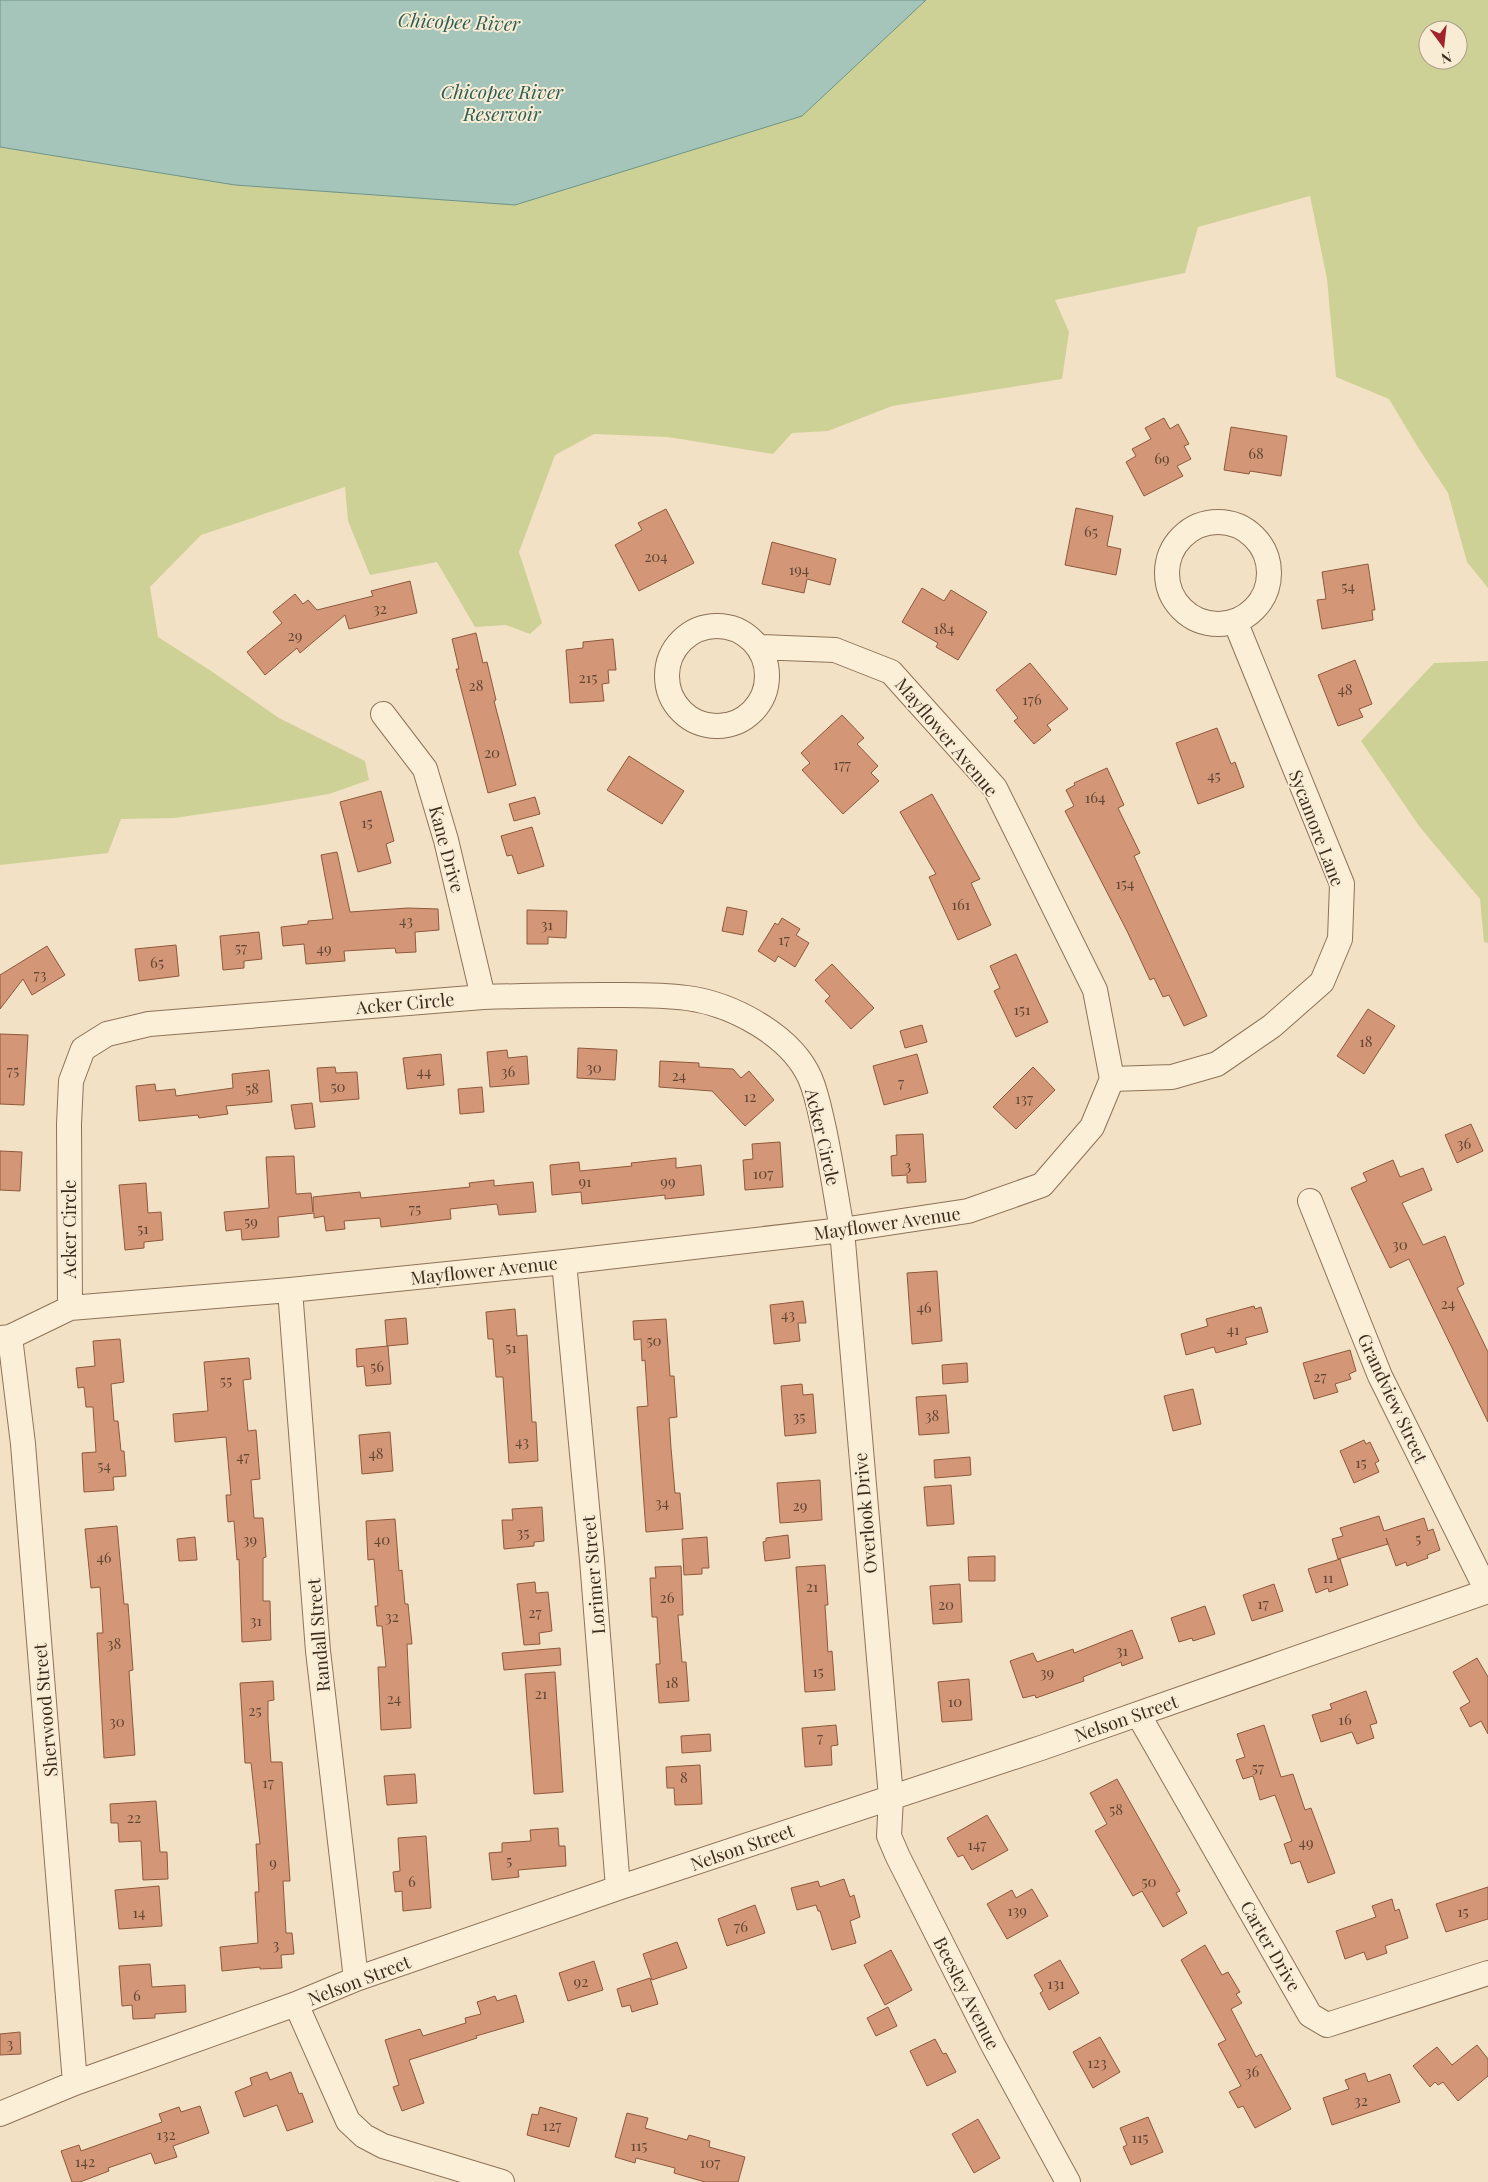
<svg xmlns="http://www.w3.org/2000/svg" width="1488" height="2182" font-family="'Playfair Display',serif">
<rect width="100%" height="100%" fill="#f2e1c4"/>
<path fill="#ced196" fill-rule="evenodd" d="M926 0H1488V588L1467 562 1448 493 1419 449 1389 399 1336 377 1327 279 1310 196 1198 227 1185 273 1055 300 1069 332 1062 379 892 406 828 431 792 433 773 454 668 437 594 434 555 455 519 552 542 623 530 634 506 625 475 627 437 562 370 575 348 521 345 487 201 535 150 587 158 637 211 671 279 718 365 761 369 780 329 794 264 805 174 818 121 819 108 853 0 865V147L235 185 515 205 801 116ZM1428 30H1458V60H1428Z
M1488 661V943L1484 942 1480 899 1419 826 1361 741 1434 663Z"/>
<path fill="#a6c5ba" stroke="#6c9487" d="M0 0H926L802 116 515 205 235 185 0 147Z"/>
<path fill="#d39777" stroke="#8f583c" d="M1164 418 1170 429 1178 424 1189 444 1184 446 1191 459 1177 466 1183 476 1144 496 1126 462 1136 456 1132 449 1151 439 1145 428Z
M1231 427 1287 436 1281 476 1250 471 1249 474 1224 470Z
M1076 508 1113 516 1107 546 1121 549 1116 575 1065 565Z
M666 509 694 563 639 591 615 545 642 530 638 523Z
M772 542 836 559 830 585 807 579 804 593 762 584Z
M1368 564 1375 610H1372L1373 620 1322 629 1317 600 1326 599 1322 572Z
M410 581 417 613 349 629 345 615 300 653 297 648 265 675 247 652 282 623 273 612 295 594 303 604 308 600 317 610 373 596 371 591Z
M922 588 944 601 951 590 987 612 958 660 936 647 938 643 902 622Z
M476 633 483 663 487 662 496 700 494 701 516 785 488 793 456 669H459L452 639Z
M613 639 616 670H608L609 683 602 684 604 701 570 703 566 650 583 648V642Z
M1355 660 1372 704 1359 709 1363 717 1338 726 1318 675Z
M1030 663 1068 709 1047 725 1051 730 1034 744 1014 721 1018 718 996 690Z
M842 715 864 738 857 744 878 766 871 773 879 781 843 814 802 770 810 763 801 753Z
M1217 728 1231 764 1235 762 1244 787 1198 804 1176 743Z
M629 756 684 791 662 824 607 790Z
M1107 768 1124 805 1118 808 1140 853 1134 856 1207 1016 1184 1026 1169 995 1163 997 1154 978 1150 980 1127 931 1065 811 1074 806 1066 790 1075 785 1074 783Z
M381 791 394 841 386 844 391 863 358 872 340 802Z
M932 794 980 879 971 883 991 925 958 940 929 877 936 874 900 812Z
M535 797 540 814 514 821 509 804Z
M532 827 544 866 518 874 512 855 507 856 501 836Z
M337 852 350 912 408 908 438 909 439 930 415 932 416 952 396 953 395 948 344 951 345 961 306 964 304 944 283 946 281 927 308 924V921L333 919 321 855Z
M727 907 747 911 743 935 722 931Z
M527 910 567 911 566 938 548 937V944H527Z
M782 918 800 929 796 935 809 943 795 967 778 956 775 962 758 951 775 923 778 925Z
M259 932 262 959 244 961V968L223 970 220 936Z
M176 945 179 976 139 981 135 949Z
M47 946 65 975 32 995 23 979 0 1009V975Z
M1016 954 1048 1022 1016 1037 994 991 1000 988 990 966Z
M832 964 874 1008 851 1029 825 1001 830 996 815 980Z
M1368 1009 1395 1026 1364 1074 1337 1056Z
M922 1025 927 1042 905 1048 900 1031Z
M0 1034 28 1035 24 1105 0 1104Z
M578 1048 617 1050 615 1080 577 1078Z
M507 1050 508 1058 527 1056 529 1084 490 1087 487 1052Z
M441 1054 444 1085 407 1089 403 1058Z
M917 1054 928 1093 884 1105 873 1066Z
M660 1061 699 1063V1067L733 1069 741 1078 749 1071 774 1100 745 1126 712 1091 659 1087Z
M335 1067 336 1073 357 1072 359 1099 320 1102 317 1068Z
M1033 1067 1055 1090 1016 1129 993 1107Z
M269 1070 272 1102 226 1106 228 1114 199 1118 198 1115 139 1121 136 1086 155 1084 156 1091 175 1089 176 1096 233 1088 232 1074Z
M482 1087 484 1112 460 1114 458 1089Z
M312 1103 315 1127 295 1129 291 1105Z
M1471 1124 1483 1151 1457 1163 1445 1135Z
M923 1134 926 1182 907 1183V1175L892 1176 891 1156 897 1155 896 1135Z
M780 1142 783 1187 745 1190 743 1160 753 1159 752 1144Z
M0 1151 22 1152 20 1191 0 1190Z
M294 1156 296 1194 311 1193 313 1212V1197L360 1192 361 1198 470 1187 469 1183 494 1180V1186L533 1182 536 1212 499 1215 497 1204 450 1209 451 1219 381 1227 380 1218 344 1221 345 1229 326 1231 324 1216 314 1218V1213L278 1217 279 1237 242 1240 241 1229 226 1231 224 1212 269 1208 266 1157Z
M676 1158V1168L701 1165 704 1195 665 1199V1195L582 1204 581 1192 552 1195 550 1165 579 1162 580 1171 632 1166 631 1163Z
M1393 1160 1400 1177 1423 1168 1432 1190 1402 1203 1423 1245 1445 1236 1464 1284 1457 1288 1488 1352V1422L1409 1259 1390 1268 1351 1188 1367 1181 1363 1173Z
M146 1183 148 1213 161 1212 163 1240 144 1242V1248L125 1250 119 1185Z
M937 1271 942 1341 912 1344 907 1273Z
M803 1301 806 1323H798L800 1341 774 1344 770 1305Z
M1254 1306 1255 1309 1261 1307 1268 1332 1245 1338 1247 1344 1216 1353 1214 1347 1186 1355 1181 1334 1208 1326 1206 1319Z
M515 1309 517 1336 527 1335 532 1422H536L538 1461 509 1463 503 1377H496L493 1339H488L486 1312Z
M406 1318 408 1344 387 1346 385 1320Z
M666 1319 670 1376H674L677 1417 669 1418 671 1448 675 1493H680L683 1529 646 1532 637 1407 648 1406 645 1360 642 1361 641 1339 634 1340 633 1321Z
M120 1339 124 1382 111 1384 114 1421H118L121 1451H124L126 1476 113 1477 114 1490 84 1492 82 1453 96 1452 93 1407H86L84 1387 78 1388 76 1368 95 1366 93 1341Z
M388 1346 391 1384 366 1386 364 1366 357 1367 356 1349Z
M1350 1350 1356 1371 1349 1374 1351 1379 1335 1384 1338 1392 1314 1399 1303 1363Z
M249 1358 251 1379 243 1380 248 1431 256 1430 260 1479 251 1480 254 1518H263L266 1557 263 1558V1601H270L271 1640 242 1642 239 1559 237 1560 234 1521 228 1522 226 1495H231L226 1437 175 1442 173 1414 208 1411 204 1362Z
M967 1363 968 1382 943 1384 942 1365Z
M802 1384 803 1395 813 1394 816 1433 785 1436 781 1386Z
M1193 1389 1201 1424 1173 1431 1164 1396Z
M946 1395 949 1433 919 1435 916 1397Z
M390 1432 393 1471 362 1474 359 1435Z
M1364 1440 1366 1444 1370 1442 1379 1461 1375 1463 1379 1472 1354 1483 1340 1451Z
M970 1457 971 1475 935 1478 934 1460Z
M820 1480 822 1520 780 1523 777 1483Z
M951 1485 954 1524 927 1526 924 1487Z
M542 1507 544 1541 534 1542V1546L504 1549 502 1520H513L512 1509Z
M1379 1516 1384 1531 1424 1518 1428 1531 1433 1529 1440 1550 1427 1555 1428 1558 1407 1566 1406 1562 1396 1566 1386 1538 1388 1544 1338 1559 1332 1539 1343 1536 1340 1528Z
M395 1519 399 1571 402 1570 405 1604H408L412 1644H407L411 1728 381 1730 378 1667H386L382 1626H377L375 1606H378L374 1559 368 1560 366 1521Z
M117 1526 124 1604H128L133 1670 129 1671 135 1755 104 1758 97 1633H103L100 1587 91 1588 85 1529Z
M788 1535 790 1558 765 1561 763 1542 766 1541V1538Z
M195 1537 197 1560 179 1561 177 1539Z
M707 1537 709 1568H702V1574L684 1575 682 1539Z
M995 1556V1581H969L968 1557Z
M1340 1559 1348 1585 1329 1592 1328 1588 1316 1593 1308 1569Z
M825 1565 828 1605H825L828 1652 832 1651 835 1690 805 1692 796 1567Z
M681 1566 683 1615H678L682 1662H686L689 1701 659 1703 656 1664H660L657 1617H652L650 1578H656L655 1567Z
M535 1582 536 1593 548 1592 552 1631 539 1633 540 1644 524 1645 517 1584Z
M960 1584 962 1622 933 1624 930 1586Z
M1274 1584 1283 1611 1252 1621 1243 1595Z
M1205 1606 1215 1634 1193 1641 1192 1638 1179 1642 1171 1618Z
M1132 1630 1143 1658 1122 1666 1121 1662 1083 1677 1084 1681 1036 1698 1035 1695 1023 1698 1010 1661 1033 1653 1037 1662 1073 1649 1074 1653Z
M560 1648 561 1665 504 1670 502 1653Z
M1477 1658 1488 1677V1734L1481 1721 1470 1727 1460 1708 1470 1702 1453 1672Z
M555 1672 563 1792 534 1794 525 1674Z
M969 1679 972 1720 942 1722 938 1682Z
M273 1681 274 1700 268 1701V1720L271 1762H282L290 1881H283L286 1933H292L294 1954 281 1955 282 1968 260 1969V1967L222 1971 220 1947 258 1943 255 1892H259L256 1844H260L251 1763H245L240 1683Z
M1366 1691 1377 1723 1370 1725 1374 1738 1357 1744 1352 1732 1321 1742 1312 1715 1332 1709 1330 1704Z
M836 1725 838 1745 831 1746 832 1765 805 1767 802 1728Z
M1264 1725 1281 1777 1293 1774 1305 1810 1311 1808 1335 1873 1308 1883 1300 1861 1291 1864 1284 1844 1292 1841 1275 1795 1260 1800 1253 1776 1243 1779 1236 1760 1245 1757 1237 1734Z
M710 1734 711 1751 682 1753 681 1736Z
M700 1765 702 1804 675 1805 674 1788H667L666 1767Z
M415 1774 417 1803 387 1805 384 1776Z
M1117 1779 1180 1891 1176 1893 1187 1913 1163 1927 1142 1891 1133 1896 1095 1831 1107 1824 1090 1793Z
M156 1801 160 1852H167L168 1879 143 1880 141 1841 119 1842 118 1823H111L110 1804Z
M987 1815 1008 1850 972 1870 963 1855 958 1857 947 1838Z
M558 1828 559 1846H565L566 1866 518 1870 519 1877 492 1880 489 1853 502 1852V1843L531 1841 530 1830Z
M426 1836 431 1908 403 1911 402 1891 395 1892 393 1872 400 1871 398 1838Z
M844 1879 850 1897 854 1895 860 1917 850 1921 856 1943 832 1950 820 1911H818L816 1905 797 1910 791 1888 818 1881 820 1887Z
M159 1886 162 1926 119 1929 115 1890Z
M1488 1887V1919L1446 1932 1436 1904Z
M1032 1889 1048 1916 1007 1939 987 1904 1012 1890 1016 1898Z
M1392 1899 1395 1911 1399 1909 1408 1938 1385 1946 1387 1953 1367 1960 1364 1952 1345 1959 1336 1931 1376 1917 1372 1906Z
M755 1905 765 1933 727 1946 718 1919Z
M677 1942 687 1968 652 1980 643 1954Z
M1205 1945 1222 1975 1228 1972 1240 1992 1236 1994 1242 2003 1231 2009 1256 2057 1261 2054 1291 2109 1255 2128 1243 2106 1238 2108 1229 2092 1241 2086 1218 2044 1226 2040 1181 1960Z
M891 1950 912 1990 885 2005 864 1965Z
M1060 1960 1079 1993 1049 2010 1040 1993 1043 1991 1034 1975Z
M594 1961 603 1990 568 2001 559 1973Z
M150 1964 152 1987 185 1985 186 2012 155 2014V2018L133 2019 132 2005 122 2006 119 1966Z
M650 1978 658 2004 632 2012 630 2005 622 2007 617 1989Z
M516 1995 524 2022 476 2036 477 2038 409 2060 424 2103 402 2111 393 2087 399 2085 385 2040 420 2029 423 2036 466 2023 465 2018 481 2014 477 2002 495 1996 497 2001Z
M888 2007 897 2026 876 2036 867 2018Z
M20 2032 21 2054 0 2055V2034Z
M1100 2037 1120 2072 1093 2088 1073 2052Z
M935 2039 943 2054 946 2053 956 2072 927 2086 910 2051Z
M1477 2045 1488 2059V2076L1458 2101 1443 2082 1438 2085 1435 2082 1430 2087 1413 2066 1437 2047 1452 2065Z
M267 2072 270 2080 291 2072 299 2094 302 2093 313 2122 287 2131 277 2105 244 2117 235 2092 252 2085 250 2078Z
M1365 2073 1368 2082 1390 2074 1400 2102 1332 2125 1323 2098 1349 2089 1345 2080Z
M200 2106 209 2133 173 2146 177 2157 155 2164 151 2153 108 2168 109 2171 80 2182H72L61 2151 79 2145 81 2151 162 2122 159 2114 179 2107 181 2112Z
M540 2107 577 2118 569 2147 527 2135 532 2114 538 2115Z
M627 2113 648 2118 645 2128 687 2140 689 2135 710 2141 709 2147 745 2157 738 2182H705L674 2173 675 2168 636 2158 635 2163 615 2157Z
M1148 2117 1163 2152 1131 2165 1123 2147 1127 2145 1120 2128Z
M978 2119 1000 2158 974 2173 952 2134Z"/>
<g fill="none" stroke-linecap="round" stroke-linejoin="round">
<g stroke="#8e7258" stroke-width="26">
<path id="minor" d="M1167 573a51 51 0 1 1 102 0a51 51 0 1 1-102 0Z
M667 676a50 50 0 1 1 100 0a50 50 0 1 1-100 0Z
M383 714 425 769 446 840 483 997
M1112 1079 1172 1077 1217 1064 1272 1026 1322 982 1340 939 1342 884 1235 621
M1310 1201 1380 1376 1487 1591
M564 1262 592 1560 618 1888
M290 1290 318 1651 356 1979
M70 1308 69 1124 71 1081 83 1049 107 1034 149 1024 483 997C522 996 561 995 600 995 629 995 659 994 687 998 732 1004 791 1035 810 1078 817 1094 820 1112 824 1129 831 1162 836 1196 842 1230L891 1797 889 1836 898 1857 993 2045 1068 2182
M10 1337 23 1444 75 2083
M0 1338 10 1337 70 1308 290 1290 564 1262 842 1230 968 1211 1042 1185 1092 1127 1112 1079 1095 990 995 788 891 672 835 650 759 647
M1138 1714 1310 2015 1327 2025 1488 1973
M296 2004 348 2121 364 2136 383 2146 502 2182
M0 2114 75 2083 296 2004 356 1979 618 1888 1041 1748 1488 1591"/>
</g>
<use href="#minor" stroke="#fbefd8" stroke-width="24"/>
</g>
<g text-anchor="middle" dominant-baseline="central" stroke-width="4" stroke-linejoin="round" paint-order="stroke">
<g font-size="15" fill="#624634">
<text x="1256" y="453">68</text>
<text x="1162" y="458">69</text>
<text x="1091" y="531">65</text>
<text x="656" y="556">204</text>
<text x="799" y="569">194</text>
<text x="1348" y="586">54</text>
<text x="380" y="608">32</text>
<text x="944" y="628">184</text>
<text x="295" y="635">29</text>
<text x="588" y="677">215</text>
<text x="476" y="685">28</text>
<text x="1345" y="689">48</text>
<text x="1032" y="699">176</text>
<text x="492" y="752">20</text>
<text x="842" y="764">177</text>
<text x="1214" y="775">45</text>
<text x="1095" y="797">164</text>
<text x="367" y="822">15</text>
<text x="1125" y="883">154</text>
<text x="961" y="904">161</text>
<text x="406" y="920">43</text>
<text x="547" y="924">31</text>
<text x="784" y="939">17</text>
<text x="241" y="947">57</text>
<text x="324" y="948">49</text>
<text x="157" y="962">65</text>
<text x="40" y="974">73</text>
<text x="1022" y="1009">151</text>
<text x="1366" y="1041">18</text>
<text x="594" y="1067">30</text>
<text x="13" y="1070">75</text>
<text x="424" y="1071">44</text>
<text x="508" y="1071">36</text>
<text x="679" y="1075">24</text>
<text x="901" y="1082">7</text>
<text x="338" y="1086">50</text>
<text x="252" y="1088">58</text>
<text x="750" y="1096">12</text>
<text x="1024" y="1098">137</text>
<text x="1464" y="1143">36</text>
<text x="908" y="1165">3</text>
<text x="763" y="1173">107</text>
<text x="585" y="1181">91</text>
<text x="668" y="1181">99</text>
<text x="415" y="1208">75</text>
<text x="251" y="1221">59</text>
<text x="143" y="1228">51</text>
<text x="1400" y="1244">30</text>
<text x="1448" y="1303">24</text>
<text x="924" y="1307">46</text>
<text x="788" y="1314">43</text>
<text x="1233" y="1329">41</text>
<text x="654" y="1340">50</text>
<text x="511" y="1347">51</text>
<text x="377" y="1366">56</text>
<text x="1320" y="1376">27</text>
<text x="226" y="1380">55</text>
<text x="932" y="1415">38</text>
<text x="799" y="1416">35</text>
<text x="522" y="1441">43</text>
<text x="376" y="1453">48</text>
<text x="243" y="1456">47</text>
<text x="1361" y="1462">15</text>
<text x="104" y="1465">54</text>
<text x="662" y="1502">34</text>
<text x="800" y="1505">29</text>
<text x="523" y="1532">35</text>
<text x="1418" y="1538">5</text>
<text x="250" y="1539">39</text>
<text x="382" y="1539">40</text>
<text x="104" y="1557">46</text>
<text x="1328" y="1577">11</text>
<text x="812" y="1586">21</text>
<text x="667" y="1597">26</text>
<text x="1263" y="1603">17</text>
<text x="946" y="1604">20</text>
<text x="535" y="1612">27</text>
<text x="392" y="1616">32</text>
<text x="256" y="1620">31</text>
<text x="114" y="1643">38</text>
<text x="1122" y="1650">31</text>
<text x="818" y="1671">15</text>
<text x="1047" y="1672">39</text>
<text x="672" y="1682">18</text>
<text x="541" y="1693">21</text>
<text x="394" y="1698">24</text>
<text x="955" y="1701">10</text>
<text x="255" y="1710">25</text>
<text x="1345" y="1719">16</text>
<text x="117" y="1721">30</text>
<text x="820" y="1737">7</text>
<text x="1258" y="1767">57</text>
<text x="684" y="1777">8</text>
<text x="268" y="1782">17</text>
<text x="1116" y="1809">58</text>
<text x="134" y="1817">22</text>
<text x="1306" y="1842">49</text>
<text x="977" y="1844">147</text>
<text x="509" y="1860">5</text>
<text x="273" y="1862">9</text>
<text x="412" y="1881">6</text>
<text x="1149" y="1881">50</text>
<text x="1017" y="1910">139</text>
<text x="1463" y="1911">15</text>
<text x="139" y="1912">14</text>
<text x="741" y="1926">76</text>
<text x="276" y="1944">3</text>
<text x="581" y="1981">92</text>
<text x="1056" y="1983">131</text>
<text x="137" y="1995">6</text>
<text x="10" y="2043">3</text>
<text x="1097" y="2062">123</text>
<text x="1252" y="2071">36</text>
<text x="1361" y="2100">32</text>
<text x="552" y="2125">127</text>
<text x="166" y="2134">132</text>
<text x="1140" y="2137">115</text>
<text x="639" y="2145">115</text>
<text x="85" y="2161">142</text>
<text x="710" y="2162">107</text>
</g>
<g font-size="18" fill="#3d2b1e" stroke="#f8ecd4">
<text transform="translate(947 737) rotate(50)">Mayflower Avenue</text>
<text transform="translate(1317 828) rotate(69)">Sycamore Lane</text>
<text transform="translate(447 849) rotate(75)">Kane Drive</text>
<text transform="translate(405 1003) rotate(-5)">Acker Circle</text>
<text transform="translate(823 1137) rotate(77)">Acker Circle</text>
<text transform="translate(887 1223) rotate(-8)">Mayflower Avenue</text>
<text transform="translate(69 1229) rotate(-90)">Acker Circle</text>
<text transform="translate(484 1270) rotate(-6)">Mayflower Avenue</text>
<text transform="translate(1393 1398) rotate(65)">Grandview Street</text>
<text transform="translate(865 1513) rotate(-95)">Overlook Drive</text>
<text transform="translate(593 1575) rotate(-95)">Lorimer Street</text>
<text transform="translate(318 1635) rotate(-95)">Randall Street</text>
<text transform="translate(45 1710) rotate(-95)">Sherwood Street</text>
<text transform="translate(1126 1718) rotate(-19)">Nelson Street</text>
<text transform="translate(742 1847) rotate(-19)">Nelson Street</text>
<text transform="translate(1271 1946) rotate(60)">Carter Drive</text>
<text transform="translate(359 1980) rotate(-21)">Nelson Street</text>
<text transform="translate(967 1993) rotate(63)">Beesley Avenue</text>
</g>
<g font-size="19" font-style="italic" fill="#2c5e58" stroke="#f8ecd4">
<text transform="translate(459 21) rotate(2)">Chicopee River</text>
<text x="502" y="91">Chicopee River<tspan x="502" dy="22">Reservoir</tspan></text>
</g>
</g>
<g transform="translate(1443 45) rotate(165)"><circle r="24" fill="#f8ecd4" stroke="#ad9f8b"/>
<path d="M0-4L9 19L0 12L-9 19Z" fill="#a2232c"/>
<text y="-8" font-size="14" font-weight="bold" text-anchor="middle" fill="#3d2b1e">N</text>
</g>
</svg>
